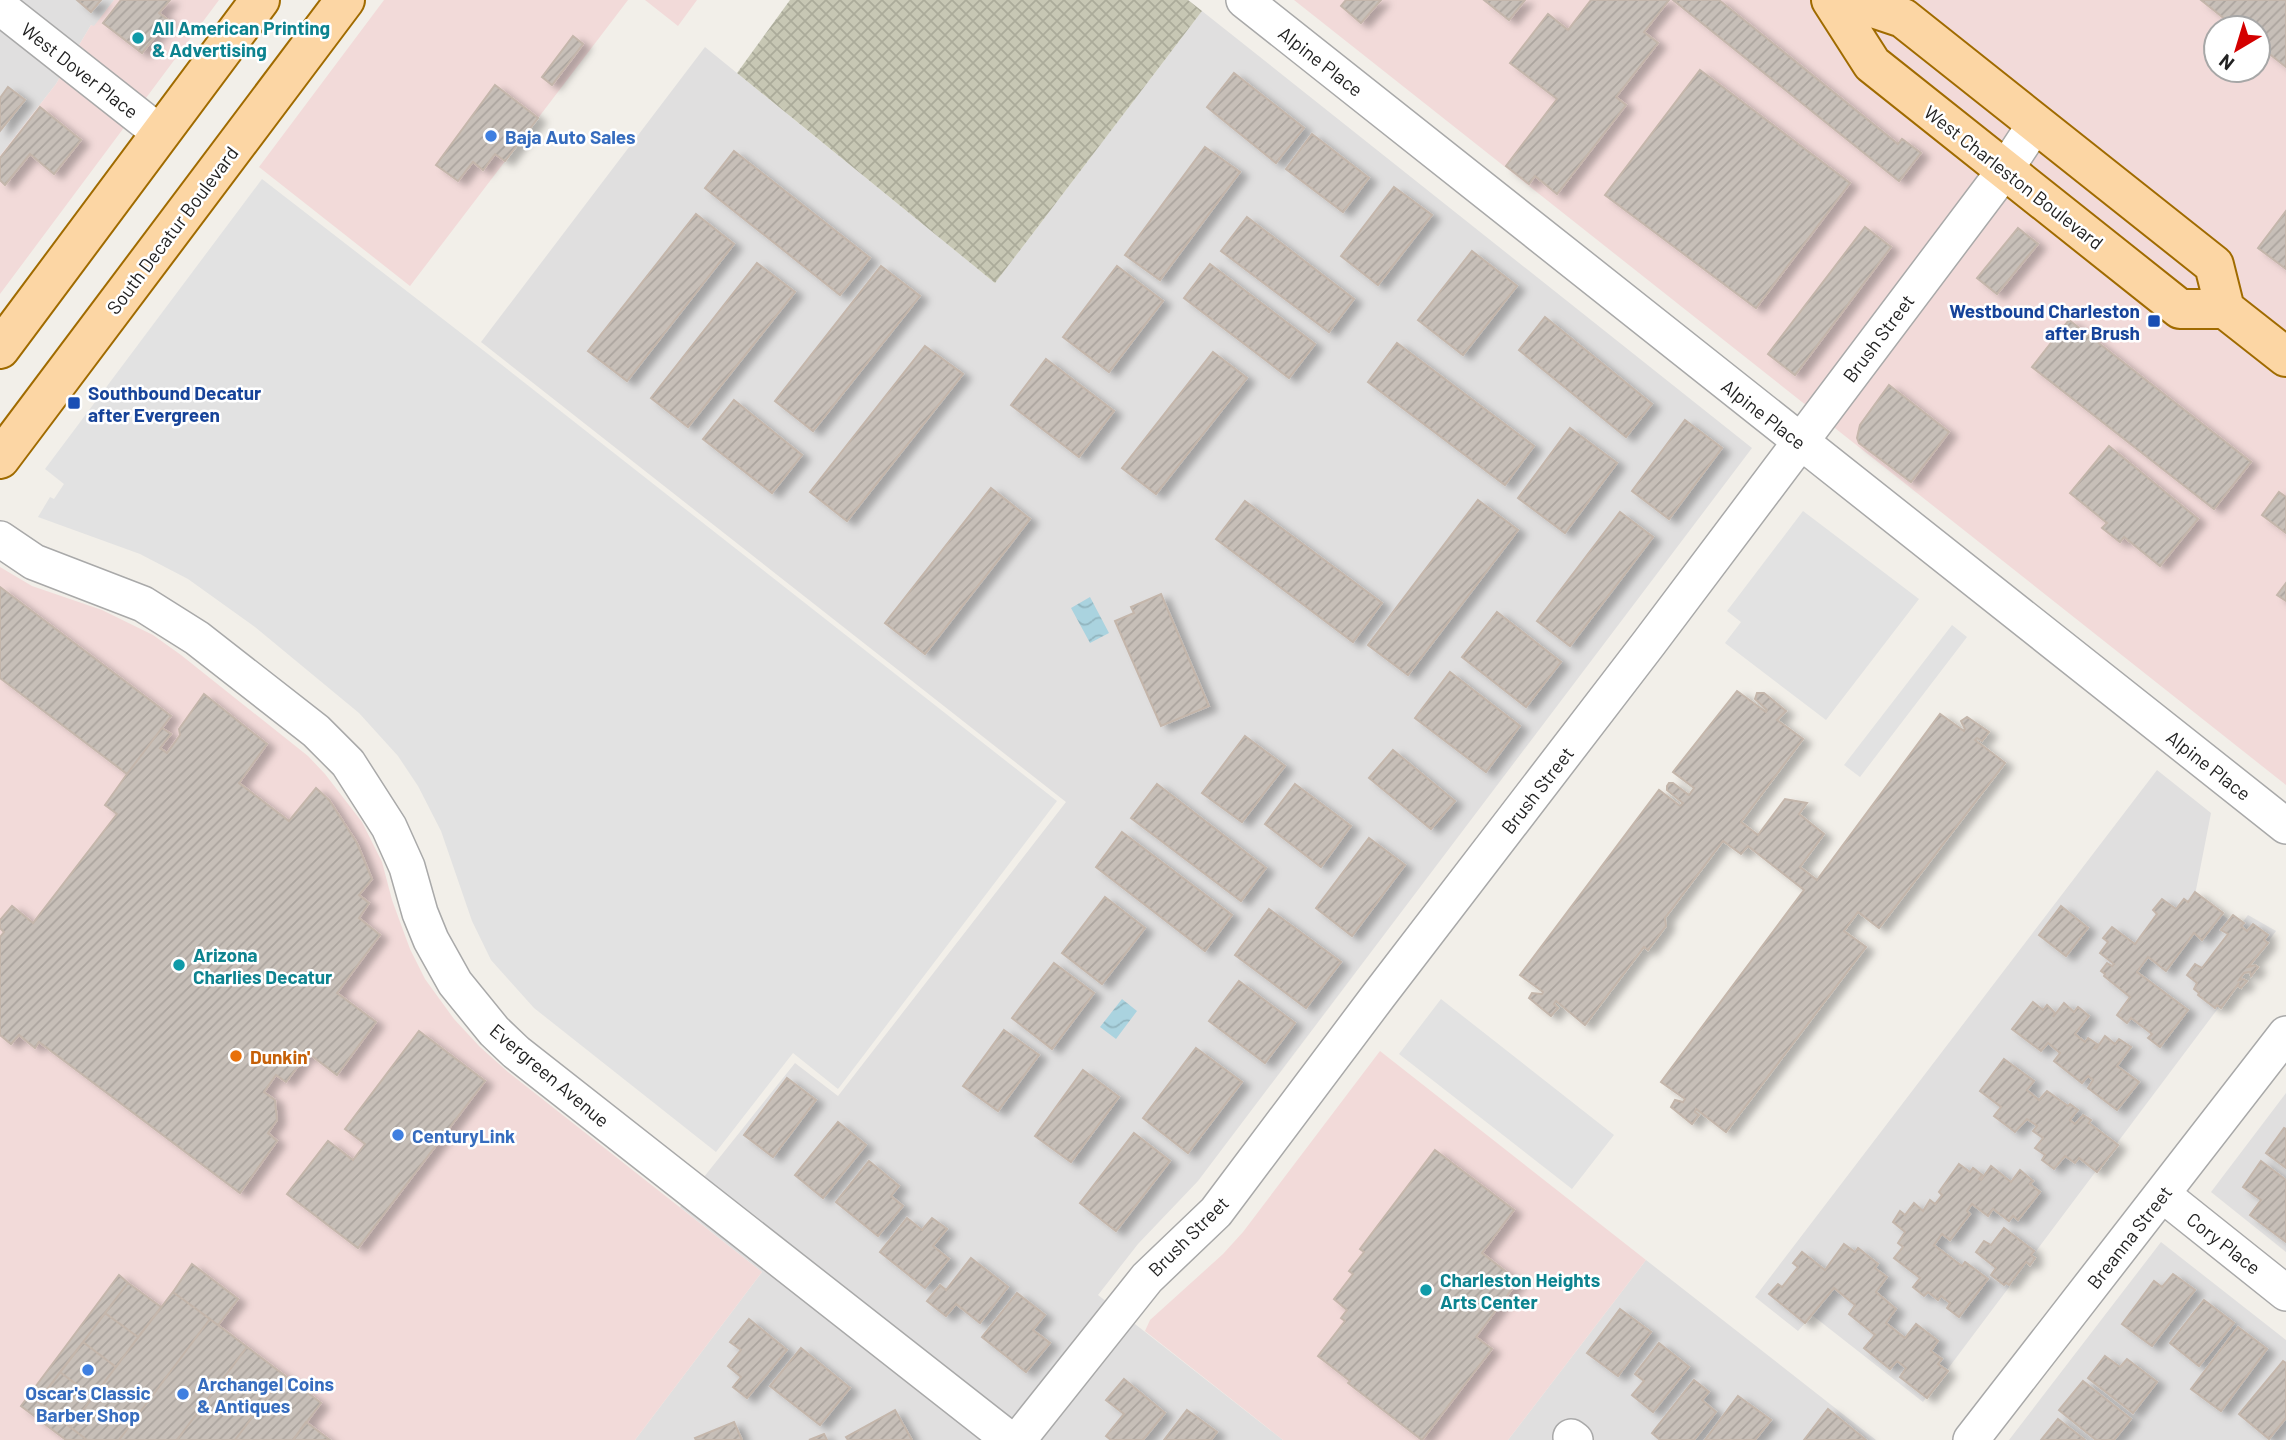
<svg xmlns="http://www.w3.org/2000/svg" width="2286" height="1440" font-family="Barlow,sans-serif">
<defs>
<pattern id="construction-cross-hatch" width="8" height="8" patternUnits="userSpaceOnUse" patternTransform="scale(1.75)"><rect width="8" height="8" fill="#c7c7b4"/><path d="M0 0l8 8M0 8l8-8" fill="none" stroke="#abab9a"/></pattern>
<pattern id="water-waves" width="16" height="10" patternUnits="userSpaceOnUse" patternTransform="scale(1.75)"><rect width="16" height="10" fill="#aad3df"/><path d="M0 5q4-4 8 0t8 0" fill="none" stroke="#92b5bf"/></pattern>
<pattern id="building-hatch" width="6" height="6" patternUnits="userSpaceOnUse" patternTransform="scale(1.75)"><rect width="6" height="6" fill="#c7bfb8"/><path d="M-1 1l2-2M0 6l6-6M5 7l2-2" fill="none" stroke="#aba49e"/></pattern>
<filter id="shadow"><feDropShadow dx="8" dy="4.5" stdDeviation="3.5" flood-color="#0004"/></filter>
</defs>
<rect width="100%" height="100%" fill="#f2efe9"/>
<path fill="#e0dfdf" d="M0 0H114L94 27 91 25 56 84 0 156Z
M1202 11 1752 448 1198 1181 1138 1244 1098 1295 1283 1440H635L762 1272 680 1207 795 1063 838 1096 1066 802 481 342 705 47 995 283Z
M2157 770 2211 813 2195 895 2239 927 2248 915 2276 931 1923 1402 1812 1315 1798 1331 1755 1297Z
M2286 1093V1252L2211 1192Z
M2161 1242 2286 1340V1440H2009Z
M1646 1260 1876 1440H1508Z"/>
<path fill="#f2dad9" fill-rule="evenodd" d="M114 0H219L0 294V156L56 84 91 25 94 26Z
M384 0H628L410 286 259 167Z
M645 0H697L678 26Z
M1294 0H2286V785ZM2216 28H2258V70H2216Z
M0 567 32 586 102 610 153 635 181 655 308 756 325 774 362 822 382 862 392 900 410 949 425 979 454 1019 480 1047 508 1072 762 1272 635 1440H0Z
M1380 1051 1646 1260 1508 1440H1283L1145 1331 1150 1320 1223 1254 1243 1232Z"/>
<path fill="url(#construction-cross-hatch)" d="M790 0H1188L1202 11 995 283 737 73Z"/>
<path fill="#e2e2e2" d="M262 179 479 347 1057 801 838 1089 793 1053 716 1152 534 1008 491 960 472 921 441 831 418 786 398 756 359 713 255 627 188 579 140 554 38 517 50 497 54 499 64 484 45 469Z
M1803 511 1919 599 1826 720 1725 643 1741 622 1727 611Z
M1952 625 1967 637 1860 777 1844 765Z
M1441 999 1614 1135 1572 1189 1399 1054Z"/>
<path fill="url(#water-waves)" d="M1090 597 1109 633 1090 643 1071 608Z
M1122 999 1137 1011 1116 1039 1100 1027Z"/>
<path fill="url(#building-hatch)" stroke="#c4b6ab" stroke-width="2" filter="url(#shadow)" d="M77 0H101L91 12Z
M121 0H170L159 13 168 20 142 53 103 23Z
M1346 0H1381L1361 23 1341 6Z
M1484 0H1525L1509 20Z
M1591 0H1669L1644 32 1658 43 1616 97 1626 105 1557 194 1535 176 1529 184 1506 166 1557 99 1510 63 1548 14 1568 30Z
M1673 0H1719L1898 144 1902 139 1921 153 1899 181Z
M2201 0H2286V67L2258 45V28H2236Z
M573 36 583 44 552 85 542 77Z
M1700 70 1850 183 1756 308 1605 195Z
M1234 73 1304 128 1276 163 1207 107Z
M495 85 538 118 505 161 495 154 483 170 473 162 458 181 436 165Z
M8 87 25 100 0 131V98Z
M40 107 81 140 54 174 30 154 5 185 0 180V158Z
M1312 134 1369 178 1343 212 1286 169Z
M1205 147 1240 172 1160 280 1125 255Z
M734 151 870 258 840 295 705 188Z
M1394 187 1432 215 1378 285 1341 256Z
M2286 211V269L2258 248Z
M696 214 734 244 627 381 588 351Z
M1247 217 1354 299 1329 332 1221 251Z
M1865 227 1891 247 1795 375 1768 354Z
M2018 228 2038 244 1997 294 1977 278Z
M1472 251 1517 286 1463 355 1418 320Z
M757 263 795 292 688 427 651 398Z
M1210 264 1315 344 1289 378 1184 298Z
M881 266 920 296 813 431 775 401Z
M1117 266 1163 301 1109 372 1063 337Z
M1545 317 1652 404 1626 437 1519 350Z
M2069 320 2251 462 2214 509 2032 367Z
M1397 343 1534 446 1505 485 1368 382Z
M925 346 963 374 847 521 810 492Z
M1213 352 1247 378 1156 494 1122 468Z
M1046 359 1114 411 1079 457 1011 405Z
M1889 385 1949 432 1911 482 1859 443 1857 438 1860 425Z
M734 400 802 455 772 493 703 439Z
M1685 420 1722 448 1669 519 1632 491Z
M1570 428 1617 463 1565 533 1518 498Z
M2109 446 2198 519 2160 566 2124 537 2120 542 2102 528 2107 523 2070 493Z
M991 488 1030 519 925 654 885 623Z
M2279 492 2286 497V533L2262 515Z
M1478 500 1518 530 1408 675 1368 645Z
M1245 501 1382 603 1353 642 1216 539Z
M1620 512 1653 537 1570 646 1537 621Z
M2286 583V601L2277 595Z
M0 587 171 716 127 774 0 678Z
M1161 594 1209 706 1161 726 1115 621 1134 613 1131 607Z
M1497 612 1561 662 1526 707 1462 657Z
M1450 672 1520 726 1486 772 1415 718Z
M1737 691 1766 712 1767 710 1755 699 1757 693H1764L1786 711 1777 720 1803 739 1741 822 1758 835 1785 799 1807 803 1799 814 1824 834 1800 867 1817 880 1940 714 1964 731 1965 729 1961 721 1967 717 1989 732 1982 741 1977 738 1975 740 2005 763 1879 928 1858 912 1844 931 1866 947 1726 1132 1696 1109 1695 1112 1699 1115 1692 1124 1671 1107 1675 1100 1683 1102 1685 1099 1661 1082 1804 890 1748 846 1741 854 1723 841 1665 918 1666 926 1648 950 1644 947 1585 1025 1556 1001 1554 1004 1558 1008 1551 1016 1529 998 1532 993 1542 994 1543 992 1520 975 1659 790 1680 806 1683 803 1667 790V786L1669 783H1673L1689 795 1694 788 1673 772Z
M204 694 267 744 239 783 289 821 316 788 329 800 357 843 372 879 359 895 369 903 359 918 380 935 337 993 376 1022 337 1075 308 1053 286 1082 276 1075 264 1092 275 1100 277 1120 268 1133 277 1141 240 1193 39 1042 35 1048 19 1035 11 1044 0 1035V937L4 932 0 928V920L12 906 33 923 117 814 105 805 127 774 162 728 171 734 160 748 167 753 180 735 179 729Z
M1245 736 1285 766 1242 822 1202 793Z
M1393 750 1455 801 1431 829 1369 778Z
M1157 784 1266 868 1241 901 1131 818Z
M1295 784 1351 826 1321 867 1265 824Z
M1122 832 1232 915 1205 951 1096 867Z
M1369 838 1405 865 1352 936 1316 908Z
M2195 892 2223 913 2202 940 2194 933 2166 971 2148 957 2137 972 2188 1010 2160 1047 2148 1038 2152 1034 2131 1018 2127 1023 2117 1015 2130 997 2104 976 2105 974 2101 971 2107 963 2112 966 2114 964 2100 953 2108 942 2103 938 2112 927 2135 944 2157 914 2153 910 2162 899 2176 909 2184 899 2188 902Z
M1105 897 1145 928 1102 984 1062 953Z
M2061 906 2088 928 2066 956 2039 935Z
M1269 909 1341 962 1306 1008 1235 955Z
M2233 915 2244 923 2241 926 2247 931 2253 924 2268 935 2264 940 2268 943 2248 967 2255 965 2258 967 2251 976 2250 972 2244 973 2239 980 2243 979 2247 981 2241 988 2238 986 2239 983 2221 1008 2217 1005 2215 1008 2198 995 2199 993 2194 989 2197 983 2187 975 2195 964 2202 968 2228 934 2221 930Z
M1054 963 1094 993 1052 1049 1012 1018Z
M1239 981 1295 1023 1265 1063 1209 1021Z
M2033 1002 2043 1010 2047 1005 2055 1013 2053 1017 2064 1003 2074 1012 2078 1007 2089 1016 2075 1034 2085 1042 2088 1038 2097 1044 2094 1048 2096 1049 2105 1036 2115 1044 2119 1039 2131 1047 2117 1066 2139 1082 2117 1110 2088 1088 2093 1080 2088 1076 2082 1083 2054 1061 2060 1053 2048 1043 2041 1051 2012 1029Z
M1004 1030 1039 1055 998 1111 963 1086Z
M419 1031 485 1081 358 1248 287 1194 328 1141 353 1160 365 1144 345 1129Z
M1196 1048 1242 1082 1188 1153 1143 1118Z
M2004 1059 2034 1081 2027 1090 2039 1100 2047 1091 2068 1106 2070 1104 2078 1110 2070 1120 2075 1124 2083 1115 2091 1120 2089 1123 2118 1145 2097 1172 2079 1158 2075 1163 2065 1156 2054 1169 2042 1160 2045 1155 2035 1148 2043 1138 2033 1131 2037 1126 2027 1119 2015 1132 1994 1116 2001 1107 1980 1091Z
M1083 1070 1119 1097 1071 1162 1035 1136Z
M787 1078 816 1100 773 1157 744 1135Z
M838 1122 866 1145 823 1198 795 1175Z
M2284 1128 2286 1129V1168L2266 1153Z
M1134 1133 1170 1161 1116 1231 1080 1203Z
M1435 1150 1514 1210 1482 1253 1518 1281 1476 1337 1492 1349 1422 1440 1348 1383 1350 1381 1318 1356 1345 1321 1341 1318 1347 1310 1334 1299 1353 1274 1349 1271 1364 1252 1360 1249Z
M869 1161 899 1186 891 1196 903 1206 878 1236 836 1202Z
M2261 1161 2286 1180V1242L2250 1215 2261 1200 2243 1187Z
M1959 1164 1970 1172 1973 1168 1982 1175 1979 1179 1981 1180 1991 1166 2011 1182 2020 1170 2033 1181 2030 1184 2040 1192 2018 1220 2013 1216 2009 1221 1993 1209 1988 1216 1972 1204 1967 1211 1970 1214 1950 1240 1942 1234 1934 1245 1962 1266 1965 1262 1988 1279 1959 1317 1947 1308 1950 1303 1941 1296 1938 1300 1928 1292 1924 1296 1913 1287 1920 1278 1894 1258 1903 1247 1898 1243 1905 1232 1893 1222 1900 1211 1905 1215 1914 1203 1923 1211 1930 1200 1935 1204 1942 1195 1939 1192Z
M907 1218 922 1230 932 1218 947 1229 933 1246 949 1259 925 1288 880 1252Z
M2004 1228 2034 1251 2031 1255 2035 1258 2030 1265 2026 1262 2009 1285 2006 1283 2004 1285 1991 1275 1996 1268 1976 1252 1984 1241 1991 1245Z
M1844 1244 1855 1252 1858 1248 1878 1264 1875 1268 1887 1277 1876 1292 1896 1309 1886 1323 1905 1338 1916 1324 1938 1341 1931 1351 1942 1359 1938 1364 1948 1371 1927 1398 1900 1377 1906 1368 1897 1361 1890 1369 1864 1348 1875 1335 1849 1314 1855 1305 1834 1288 1805 1323 1769 1294 1778 1284 1782 1287 1798 1267 1793 1263 1802 1252 1825 1270Z
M971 1258 1008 1287 980 1323 956 1304 946 1316 927 1301 940 1285 946 1290Z
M192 1264 238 1299 218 1325 173 1292Z
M2173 1274 2195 1290 2152 1346 2122 1324 2154 1281 2162 1287Z
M119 1275 128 1283 38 1402 87 1440H66L21 1406Z
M128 1283 161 1307 138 1337 105 1313Z
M173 1292 210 1319 119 1440H87L70 1427Z
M1017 1293 1045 1315 1033 1330 1050 1343 1026 1372 982 1337Z
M2204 1300 2234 1323 2199 1366 2170 1343Z
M1620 1309 1651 1332 1618 1376 1587 1353Z
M105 1313 138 1337 116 1367 83 1342Z
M210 1319 247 1347 177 1440H119Z
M749 1319 787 1350 747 1398 733 1387 741 1377 728 1366 741 1350 730 1342Z
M2238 1327 2267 1349 2221 1411 2191 1389Z
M83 1342 116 1367 93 1397 60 1372Z
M1659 1343 1689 1367 1653 1412 1632 1395 1644 1381 1635 1374Z
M247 1347 284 1375 235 1440H177Z
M801 1348 850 1388 820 1425 770 1386Z
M2105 1356 2120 1367 2127 1359 2157 1382 2133 1413 2088 1378Z
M2283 1361 2286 1363V1418L2269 1439 2239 1414Z
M60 1372 93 1397 70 1427 38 1402Z
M284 1375 321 1403 293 1440H235Z
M1124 1379 1165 1413 1143 1440H1111L1106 1436 1124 1414 1106 1400Z
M1694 1380 1709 1392 1702 1400 1716 1412 1694 1440H1660L1652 1433Z
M2083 1381 2131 1419 2114 1440H2096L2059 1410Z
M1738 1396 1771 1420 1755 1440H1705Z
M1828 1409 1866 1440H1804Z
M895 1410 912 1440H848L846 1437Z
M1187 1410 1217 1432 1211 1440H1164Z
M2058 1419 2085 1440H2041Z
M306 1422 330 1440H293Z
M734 1422 742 1440H696L695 1438Z
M824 1434 827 1440H809Z"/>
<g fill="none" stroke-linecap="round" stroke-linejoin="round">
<g stroke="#a9a9a9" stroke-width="38">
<path id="minor" d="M1244 0 2286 826
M0 7 160 133
M0 539 34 562 143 604 197 638 316 731 348 763 389 827 407 867 420 913 431 940 455 983 494 1031 516 1052 1010 1440
M2162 1194 2286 1293
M1571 1437 1575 1440
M1018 1440 1147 1278 1216 1212 1379 995 1649 643 2005 170 2036 123
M1971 1440 2286 1034"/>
</g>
<g stroke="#a06b00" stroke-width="42">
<path id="major" d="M1831 0 1872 64 2180 309H2225
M1849 0 1903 18 2214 265 2225 309 2286 357
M0 349 260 0
M0 459 345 0"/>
</g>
<use href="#minor" stroke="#fff" stroke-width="35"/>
<use href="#major" stroke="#fcd6a4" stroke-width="38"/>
</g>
<g fill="#0f9aa8" stroke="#fff" stroke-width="2.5">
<circle cx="138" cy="38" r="7"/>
<circle cx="179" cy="965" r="7"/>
<circle cx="1426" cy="1290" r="7"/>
</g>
<g fill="#3f7fe0" stroke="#fff" stroke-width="2.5">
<circle cx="491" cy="136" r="7"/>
<circle cx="398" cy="1135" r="7"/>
<circle cx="88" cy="1370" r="7"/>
<circle cx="183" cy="1394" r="7"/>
</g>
<g fill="#1a4fb4" stroke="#fff" stroke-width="2.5">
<rect x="2147" y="314" width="14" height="14" rx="3.5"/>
<rect x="67" y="396" width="14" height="14" rx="3.5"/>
</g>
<circle fill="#e8710a" stroke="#fff" stroke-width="2.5" cx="236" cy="1056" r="7"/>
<g text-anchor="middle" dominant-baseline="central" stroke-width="5" stroke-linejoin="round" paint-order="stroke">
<g font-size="19" font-weight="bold" fill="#0d838f" stroke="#fff" text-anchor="start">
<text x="152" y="27">All American Printing<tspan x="152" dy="22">&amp; Advertising</tspan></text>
<text x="193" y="954">Arizona<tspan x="193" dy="22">Charlies Decatur</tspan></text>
<text x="1440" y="1279">Charleston Heights<tspan x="1440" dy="22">Arts Center</tspan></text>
</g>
<g font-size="19" fill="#222" stroke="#fff">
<text transform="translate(1321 61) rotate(38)">Alpine Place</text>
<text transform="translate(80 70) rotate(38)">West Dover Place</text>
<text transform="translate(2014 177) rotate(38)">West Charleston Boulevard</text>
<text transform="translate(172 230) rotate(-53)">South Decatur Boulevard</text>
<text transform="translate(1878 338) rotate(-53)">Brush Street</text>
<text transform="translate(1764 414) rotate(38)">Alpine Place</text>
<text transform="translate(2209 765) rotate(38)">Alpine Place</text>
<text transform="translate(1537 790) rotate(-52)">Brush Street</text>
<text transform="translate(550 1075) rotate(40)">Evergreen Avenue</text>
<text transform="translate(1188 1236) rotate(-45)">Brush Street</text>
<text transform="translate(2129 1237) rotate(-52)">Breanna Street</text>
<text transform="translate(2224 1243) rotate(38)">Cory Place</text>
</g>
<g font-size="19" font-weight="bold" fill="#366cbe" stroke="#fff" text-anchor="start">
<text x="505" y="136">Baja Auto Sales</text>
<text x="412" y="1135">CenturyLink</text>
<text x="197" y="1383">Archangel Coins<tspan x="197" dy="22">&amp; Antiques</tspan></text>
<text x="88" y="1392" text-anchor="middle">Oscar's Classic<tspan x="88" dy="22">Barber Shop</tspan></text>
</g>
<g font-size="19" font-weight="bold" fill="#164399" stroke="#fff" text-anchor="end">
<text x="2140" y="310">Westbound Charleston<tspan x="2140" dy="22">after Brush</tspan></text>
<text x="88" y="392" text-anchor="start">Southbound Decatur<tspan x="88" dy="22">after Evergreen</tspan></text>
</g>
<g font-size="19" font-weight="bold" fill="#c56008" stroke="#fff" text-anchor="start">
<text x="250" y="1056">Dunkin'</text>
</g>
</g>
<g transform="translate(2237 49) rotate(218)"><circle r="33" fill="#ffffff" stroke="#a7a7a7" stroke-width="2"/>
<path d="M0-5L12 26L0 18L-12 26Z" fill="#d40000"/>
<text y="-10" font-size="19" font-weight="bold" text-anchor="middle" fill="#222222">N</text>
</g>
</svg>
